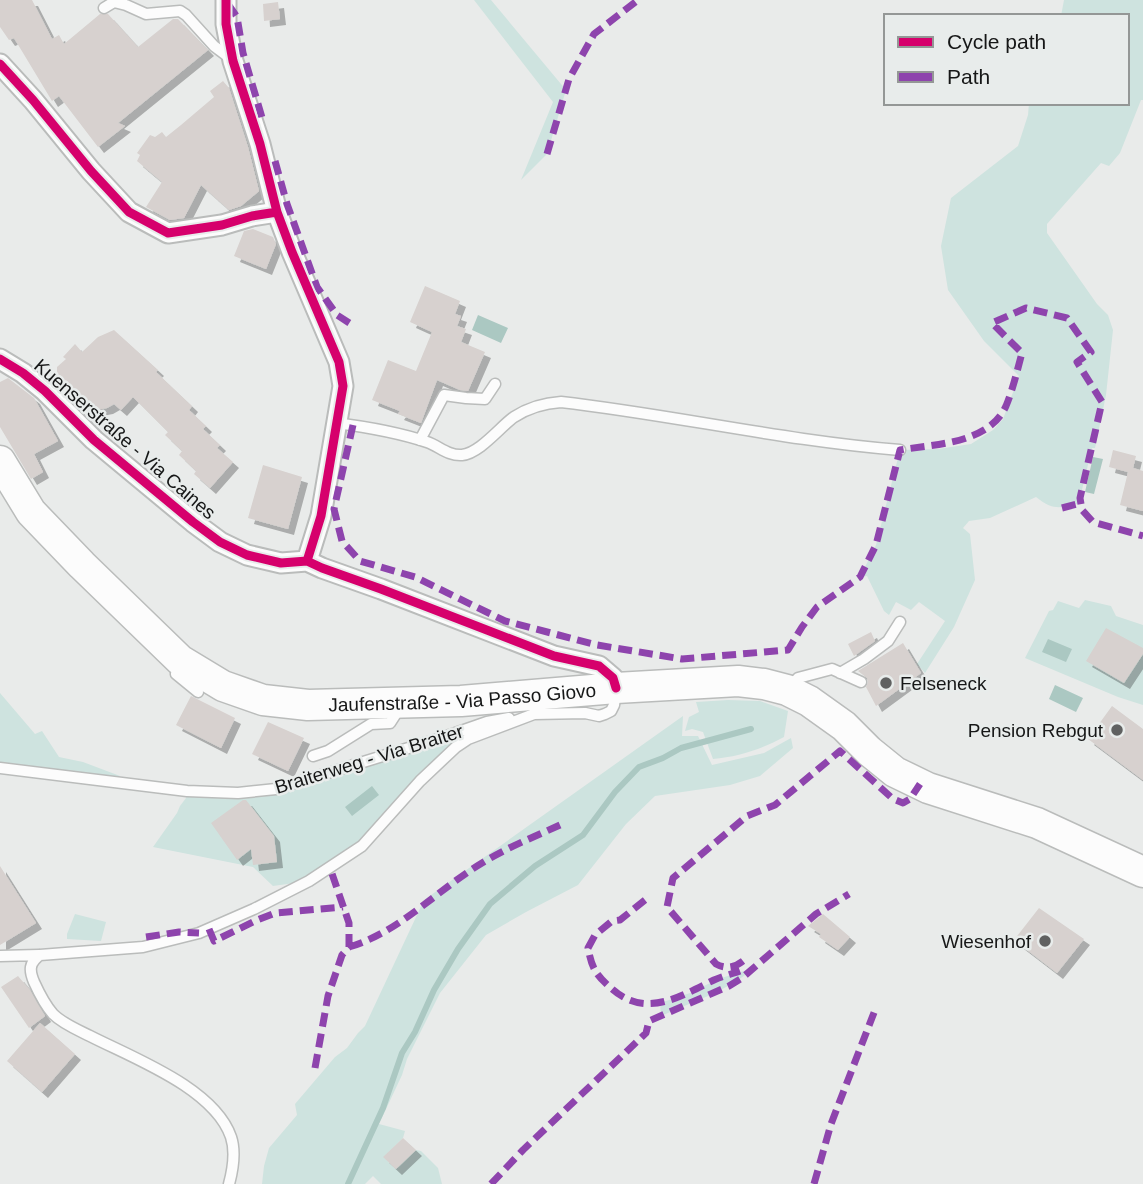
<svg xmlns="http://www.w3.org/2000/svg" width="1143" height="1184" font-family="Arial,sans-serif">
<defs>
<filter id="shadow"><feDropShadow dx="6" dy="6" stdDeviation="0" flood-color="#0004"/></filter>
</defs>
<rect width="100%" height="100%" fill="#e9ebea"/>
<path fill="#cee3df" d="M474 0H491L566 90 547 154 521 180 553 102Z
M1064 0H1143V100H1141L1120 153 1109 166 1101 163 1047 224V233L1097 304 1108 315 1113 330 1106 395 1095 448H1092L1080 498 1081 503C1061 508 1053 511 1036 497L990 518 969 521 963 528 970 534 975 580 954 627 925 673 917 664 945 621 919 602 911 610 896 602 889 615 884 611 867 576 860 577 876 545 900 450 938 449 971 444 993 430 1003 419 1019 376 984 341 948 290 941 246 951 198 1018 146 1028 115 1029 103H1127V16H1061Z
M1085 600 1111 606 1116 616 1143 625V705L1118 697 1025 658 1049 611 1053 610 1058 601 1079 608Z
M0 693 35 734 42 731 59 757 83 762 120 776 119 784 0 768Z
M728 700 760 701 788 711 784 737C762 749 738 757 713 759L703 732 692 729 685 731 689 717 699 712 696 702Z
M683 716 682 736H698L712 765 764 753 791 738 793 748 760 776 730 785 655 796 626 824 578 885 526 912 486 935 440 993 407 1059 402 1075 379 1124 405 1131 403 1138 384 1157 395 1169 416 1150 421 1151 438 1168 442 1184H381L373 1176 365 1184H262L264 1166 269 1148 297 1115 295 1104 335 1057 347 1048 358 1033 365 1026 424 900Z
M487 722 468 739 362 846 309 881 273 886 253 867 153 847 177 813 180 806 186 798 187 791 276 789Z
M75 914 106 922 101 941 67 939V934Z
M754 968C728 991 692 1002 661 1016L660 1003 690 993 718 979Z"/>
<path fill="#abc8c2" d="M478 315 508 328 501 343 472 330Z
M1093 457 1103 459 1094 494 1085 492Z
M1048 639 1072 649 1066 662 1042 652Z
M1055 685 1083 698 1076 712 1049 699Z
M372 786 379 795 352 816 345 807Z"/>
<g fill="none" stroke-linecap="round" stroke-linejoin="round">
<path stroke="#abc8c2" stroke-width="6" d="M348 1184 383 1108 402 1053 415 1032 434 990 458 949 490 904 535 866 583 835 615 792 639 767 663 758 681 748 751 729"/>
</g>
<path fill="#d7d1cf" filter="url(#shadow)" d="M0 0H32L52 39 59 35 64 44 100 14H108L138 47 173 19H178L208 50 118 123 125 126 98 147 59 96 52 101 14 38 9 40 0 27Z
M278 2 280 19 264 21 263 4Z
M223 81 229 88 248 147 259 191 241 206 229 210 201 185 184 218 170 220 146 207 162 182 137 161 140 155 137 153 150 135 155 137 162 132 166 137 181 125 214 97 210 91Z
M253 229 273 237 276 244 266 269 234 256 244 231Z
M425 286 460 301 455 314 461 316 457 326 466 329 461 342 485 352 468 391 460 390 437 380 421 423 398 414 400 411 372 400 388 360 416 371 432 332 410 322Z
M114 330 158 370 156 372 192 406 189 410 206 426 203 429 220 445 217 448 233 462 210 488 194 474 196 471 179 455 182 451 165 435 168 432 133 397 121 410 114 404 107 408 96 410 87 409 57 373V367L66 359 63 357 75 344 82 352 98 337Z
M8 378 34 398 58 441 34 454 43 472 31 479 0 427V382Z
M1113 450 1136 456 1133 468 1143 471V511L1120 505 1128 472 1109 467Z
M263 465 302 477 288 529 248 518Z
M1106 628 1143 648V654L1124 683 1086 661Z
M871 632 875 641 854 656 848 644Z
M903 643 921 673 876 706 866 687 868 682 867 678 858 671Z
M191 696 235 718 221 748 176 725Z
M1112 706 1143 729V780L1088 739Z
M268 722 304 738 288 771 252 754Z
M243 800H246L274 836 277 862 253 865 251 849 237 860 211 823Z
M0 866 36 923 0 945Z
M1039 908 1084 939 1057 973 1014 940Z
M823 914 850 937 838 950 819 937 821 934 808 926Z
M18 976 30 990 45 1016 29 1028 1 987Z
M40 1023 75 1054 42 1092 7 1061Z
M403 1138 416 1150 396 1169 383 1157Z"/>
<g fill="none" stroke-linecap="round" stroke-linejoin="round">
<g stroke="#babcbb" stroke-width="13">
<path id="service" d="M104 8 114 2 126 5 146 14 180 11 186 15 214 46 230 58
M336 423C367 427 397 432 427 442 439 446 448 456 462 455 480 453 500 427 514 417 528 408 545 403 561 402 674 415 786 441 900 450
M420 440 444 395 466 398 485 399 495 384
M179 664 176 674 198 692
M840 673 864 659 888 641 900 622
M790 687 798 678 832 669 861 682
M313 756 328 751 371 724 390 723 399 709
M0 768 187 791 238 793 276 789 444 737 487 722 509 718
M0 956 39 955
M229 1184C233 1169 236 1152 231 1137 214 1088 133 1058 90 1036 78 1030 63 1024 53 1014 45 1005 39 993 34 982 29 970 29 963 40 955L143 947 199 933 254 909 309 881 362 846 420 781 456 747 468 739 534 714 585 713 599 716 605 714 611 711 614 705 616 692"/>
</g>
<g stroke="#babcbb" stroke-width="23">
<path id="minor" d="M226 0V24L233 61 260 144 277 212 292 252 339 362 343 386 321 516 307 561
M0 64 33 100 91 171 129 212 168 233 222 225 252 216 277 212
M0 359 23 373 45 391 94 440 193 522 220 542 247 555 281 563 307 561 322 568 381 589 554 656 599 666 613 678 616 688"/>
</g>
<g stroke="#babcbb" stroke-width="33">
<g id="primary">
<path id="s1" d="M0 461 31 512 82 565 180 660 223 686 263 700 308 705 461 701 616 688 738 681 764 684 787 690 809 701 844 726 869 751 895 772 928 788 1037 823 1143 872"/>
</g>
</g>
<use href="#service" stroke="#fcfcfc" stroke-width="10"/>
<use href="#minor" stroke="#fcfcfc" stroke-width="19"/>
<use href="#primary" stroke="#fcfcfc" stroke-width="30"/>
<path stroke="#8e44ad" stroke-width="7" stroke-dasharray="14 7" stroke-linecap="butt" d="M228 4 237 17 243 53 263 121
M547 154 569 79 594 34 638 0
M275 161 287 204 317 287 337 315 354 326
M353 425 334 509 342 541 360 561 415 577 505 621 597 645 682 659 788 650 802 627 817 607 860 577 876 545 900 450C935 444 989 444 1006 406 1013 389 1017 371 1022 353L992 323 1026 308 1067 318 1091 352 1077 362 1102 402 1080 498 1082 510 1093 522 1143 536
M1062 508 1081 503
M645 900 620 920 612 921 595 935 588 948C592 969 596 975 612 989 646 1019 681 996 714 980 723 976 732 974 740 971
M209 929 214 941 255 921 275 913 343 907
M146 937 179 932 199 933
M349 947C400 932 437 890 482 863 506 848 534 837 560 825
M743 961C734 968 725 969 716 964L667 907 673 878 747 816 775 805 840 751 893 799 903 803 910 799 920 784
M315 1068 328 996 342 955 349 947V923L330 868
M491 1184 523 1150 646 1033 649 1021 729 986 742 978 816 914 849 894
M814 1184 831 1124 875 1010"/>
<g stroke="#e8eceb" stroke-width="13">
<path id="cycleway" d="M226 0V24L233 61 260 144 277 212 292 252 339 362 343 386 321 516 307 561
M0 64 33 100 91 171 129 212 168 233 222 225 252 216 277 212
M0 359 23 373 45 391 94 440 193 522 220 542 247 555 281 563 307 561 322 568 381 589 554 656 599 666 613 678 616 688"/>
</g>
<use href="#cycleway" stroke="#d6006c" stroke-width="9"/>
</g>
<g fill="#606161" stroke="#e8eceb" stroke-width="2.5">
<circle cx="886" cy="683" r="7"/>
<circle cx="1117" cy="730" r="7"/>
<circle cx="1045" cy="941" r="7"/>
</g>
<g text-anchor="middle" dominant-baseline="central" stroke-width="5" stroke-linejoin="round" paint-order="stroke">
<g font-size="19" fill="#161717" stroke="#e8eceb">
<text transform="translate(125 439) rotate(41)">Kuenserstraße - Via Caines</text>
<text stroke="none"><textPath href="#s1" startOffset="562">Jaufenstraße - Via Passo Giovo</textPath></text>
<text transform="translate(369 759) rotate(-17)">Braiterweg - Via Braiter</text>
</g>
<g font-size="19" fill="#161717" stroke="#e8eceb" text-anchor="end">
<text x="900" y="683" text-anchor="start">Felseneck</text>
<text x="1103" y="730">Pension Rebgut</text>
<text x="1031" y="941">Wiesenhof</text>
</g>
</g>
<rect x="884" y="14" width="245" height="91" fill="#e8eceb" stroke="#949796" stroke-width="2"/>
<rect x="898" y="37" width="35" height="10" fill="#d6006c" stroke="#949796" stroke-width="2"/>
<text x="947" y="49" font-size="21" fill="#161717">Cycle path</text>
<rect x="898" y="72" width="35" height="10" fill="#8e44ad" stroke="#949796" stroke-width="2"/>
<text x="947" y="84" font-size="21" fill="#161717">Path</text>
</svg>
